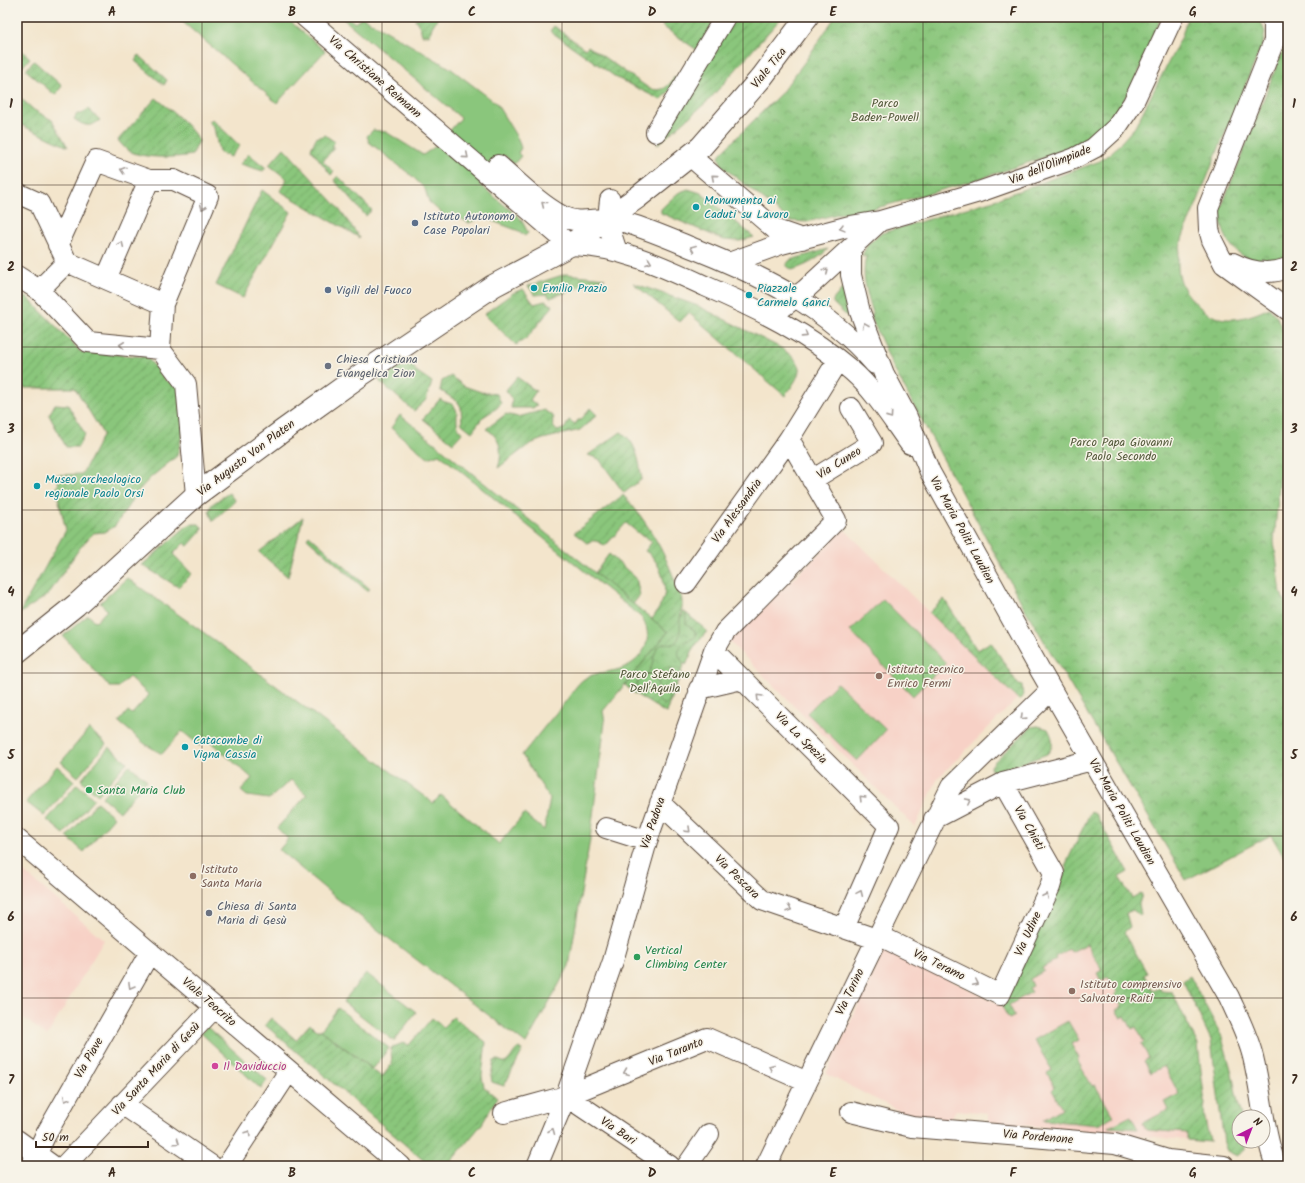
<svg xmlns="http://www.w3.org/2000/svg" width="1305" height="1183" font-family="Kalam,sans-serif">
<defs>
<pattern id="park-crowns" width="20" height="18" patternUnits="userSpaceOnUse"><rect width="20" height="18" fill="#8ac67c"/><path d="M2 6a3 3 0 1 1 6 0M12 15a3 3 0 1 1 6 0" fill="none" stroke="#72a165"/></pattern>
<pattern id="garden-furrows" width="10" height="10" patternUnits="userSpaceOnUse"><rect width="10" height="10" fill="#8ac67c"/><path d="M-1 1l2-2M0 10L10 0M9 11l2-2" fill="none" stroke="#72a165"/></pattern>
</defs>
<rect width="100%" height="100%" fill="#f7f3e8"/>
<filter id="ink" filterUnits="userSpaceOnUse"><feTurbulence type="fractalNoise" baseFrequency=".025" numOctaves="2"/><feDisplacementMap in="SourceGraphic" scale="8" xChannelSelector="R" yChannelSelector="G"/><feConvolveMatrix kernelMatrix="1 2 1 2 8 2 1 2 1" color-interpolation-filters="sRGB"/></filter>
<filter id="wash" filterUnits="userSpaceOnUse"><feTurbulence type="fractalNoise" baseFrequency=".012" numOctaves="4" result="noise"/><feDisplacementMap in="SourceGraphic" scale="16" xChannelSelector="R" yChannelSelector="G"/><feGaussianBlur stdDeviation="0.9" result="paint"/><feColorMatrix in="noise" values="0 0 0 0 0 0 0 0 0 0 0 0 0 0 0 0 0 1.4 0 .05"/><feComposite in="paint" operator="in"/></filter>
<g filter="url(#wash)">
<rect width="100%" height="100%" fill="#f3e5cc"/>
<path fill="#f7d1c6" d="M844 529 1017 699 938 778 915 827 729 641Z
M17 866 104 940 47 1036 17 1013Z
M1067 868 1207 1121 1210 1142 988 1122V1113L956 1110 949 1122 915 1119 826 1074 885 948 1001 1005Z"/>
<path fill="#8ac67c" stroke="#62784d" d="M177 17H285L325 51 277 103Z
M341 17H347L355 23 362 17 450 68 496 103 518 139 521 148 518 153 521 156 514 164 504 155 479 184 521 219 528 233 525 236 519 231 482 217 469 223C461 219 455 214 446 217L429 202 425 189 412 176 369 142 367 136 373 130 386 132 423 155 436 146 461 118Z
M400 415 668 632 603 711 605 722 590 839 569 966 526 1044 335 897 279 850 288 839 277 828 307 795 291 780 269 799 247 796 241 791 252 778 207 739 200 746 182 731 162 754 145 744 119 722 128 711 132 714 149 695 129 677 119 687H110L63 636 88 615 96 622 107 610 100 603 127 578 224 647 433 803 441 795 499 844 524 814 544 830 550 799 522 755C536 737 551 719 566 701 571 694 577 684 584 679 596 671 612 673 625 667 645 658 655 636 641 617L439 454 428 458 391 428Z
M883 599 946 663 913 696 850 631Z
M837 683 886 730 857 761 807 713Z
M89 729 106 744 78 777 61 762Z
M109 747 127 762 98 795 81 780Z
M129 765 147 780 119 812 102 797Z
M57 766 74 781 44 816 26 802Z
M77 784 94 799 64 834 47 820Z
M97 802 114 817 84 852 67 837Z
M366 973 416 1012 394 1041 343 1002Z
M338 1008 389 1048 373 1069 321 1030Z
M207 1027 267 1080 261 1089 201 1033Z"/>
<path fill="url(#park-crowns)" stroke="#62784d" d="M835 17H1161C1148 52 1132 97 1106 124 1085 146 1049 156 1021 165 964 185 905 200 847 216L845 212 807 222 790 221 722 166 719 158 720 154 781 93 806 60Z
M1187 17H1259L1265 32 1263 43C1241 95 1219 146 1199 198 1191 218 1179 239 1178 261 1177 283 1187 296 1203 310 1223 326 1249 318 1269 308L1277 317 1284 334 1288 358V391L1274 541 1281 593 1288 610V864L1271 835 1186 880 1025 609 894 369 871 317 873 313C867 293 861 277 866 256H862L868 244 882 233 994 200 1100 161 1113 151 1135 127 1182 36Z
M1284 17H1288V257C1281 262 1275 262 1267 262 1237 262 1221 239 1220 211L1284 47 1288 31Z
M683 611 707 631 694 647 686 665 684 663 681 671 682 673 674 689 666 713 637 695 625 685 682 615Z"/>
<path fill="url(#garden-furrows)" stroke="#62784d" d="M421 17H438L432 27 430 35H422L420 27 415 19Z
M667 17H716L697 50 662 26Z
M732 17H782L709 100 657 145Z
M554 26 585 49 588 46 650 89C665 91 667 88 675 76L678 82 661 100 617 78 550 31Z
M17 46 30 58 23 66 17 61Z
M139 55 167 80 164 85 135 61Z
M34 61 62 86 55 95 26 70Z
M17 95 34 110 52 120 68 147 17 123Z
M156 98C172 111 188 123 199 141L192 155C177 158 143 159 129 151 125 149 121 144 118 140Z
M88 109 100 120C90 128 84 126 74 119L77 114H82Z
M212 119 240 146 230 157 219 152 214 128 209 122Z
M325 135 335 142 332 145 334 148 323 161 334 172 331 175 311 149 316 138Z
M284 148 336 205 360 238 280 191 287 179 269 165Z
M249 154 266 168 263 171 240 164Z
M338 176 372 210 366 216 334 180Z
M688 189 701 193 754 237 740 241 724 240 661 213V209L678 193Z
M262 190 291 212 243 298 216 285Z
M828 249C817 260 807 265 792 270L786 265 790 260Z
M566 274 605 278 550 298 547 294 535 295 528 286Z
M1288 277V301C1281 293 1279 285 1288 277Z
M633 283 698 306 781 348C808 366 801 373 785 396L689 313 680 322Z
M843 288 850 319 833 303V300Z
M523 289 534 304 545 301 553 306 527 338 516 345 484 314 513 293Z
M26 296 81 352 147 357 165 380 181 389 184 428 177 456 150 478 138 491 115 526 105 532 93 533 79 549 48 595 19 614 66 530 56 489 59 483 55 475 82 474 103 434 75 388H19L17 369V305Z
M409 360 416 371 432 382 426 400 414 411 379 381Z
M451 376 464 386 481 392 497 394 501 403 497 408 483 417 472 432 462 424 461 407 458 402 440 390 442 381Z
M517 377 536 391 530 400 537 405 533 408H511L512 400 506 390Z
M440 399C444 403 451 402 454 406 461 414 452 422 462 433L453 443 423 419Z
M55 404 68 405 85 434 78 447H66L49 415Z
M590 408 597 415 580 430 543 439 530 444 498 468C503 453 501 437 486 429L506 414 518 417 544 410 554 417C551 422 553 429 558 431L565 428 569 420 575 424 578 420H581Z
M621 432C637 442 639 462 642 479L624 493 599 459 588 455Z
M229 493 235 501 213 521 209 511 212 504Z
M623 495C646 519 665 552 676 584 678 590 682 596 682 602 683 608 680 614 680 619 680 629 682 637 674 644 645 638 662 671 639 680L636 687 639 690C652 688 654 696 662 704H665L669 700 668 696 658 688 657 677 666 668H679L682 673 674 689 666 713 637 695 625 685 668 632 652 619C657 612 662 604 664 596 667 582 658 558 645 551L652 542 644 535 642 536 626 523 605 546C598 541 594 539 587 543L574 533Z
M303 517 288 577 259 552Z
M193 524H199L203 529 188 546 184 543 173 554 192 574 178 587 142 565 187 526Z
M309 535 370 589 367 591 307 538Z
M609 554 636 578 640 595 633 604 595 573Z
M944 599 977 650 991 642 1017 683 1022 685 1023 697 1019 700 929 613Z
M686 613 707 631 694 647 686 665C678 659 675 649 684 642 688 639 693 640 696 636L695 631 686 624Z
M1038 726 1048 729C1053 738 1055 746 1047 754L998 772 991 770 990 768 994 762 1031 727Z
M1091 811 1096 815 1128 872 1119 877 1132 898 1141 893 1142 895 1139 904 1141 914 1140 916 1133 910 1126 913 1130 927 1124 932 1147 973 1144 975 1153 991 1160 988 1161 991 1172 992 1198 1045 1205 1104C1202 1116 1208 1129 1210 1142L1187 1140V1133L1146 1130 1143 1123 1168 1110 1164 1102 1179 1094 1164 1066 1151 1073 1144 1061 1149 1058 1141 1044 1144 1042 1136 1027 1132 1029 1125 1016 1121 1018 1116 1010 1122 1007 1115 994 1117 992 1108 977 1101 981 1097 973 1102 970 1087 944 1071 952 1069 949 1055 957 1056 960 1042 968 1044 971 1030 979 1033 986 1029 988 1032 992 1009 1005 1015 1016 1009 1019 1001 1005 1067 868 1065 866Z
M1190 976 1222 1037 1232 1073 1241 1117H1239V1141H1245V1150L1237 1156 1227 1151 1224 1143 1211 1040 1183 981Z
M453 1017 486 1042 482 1076 484 1087 497 1098 482 1124 447 1166H430L265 1025 271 1018 296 1040 310 1024 316 1030H321L382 1077 392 1064 391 1048 403 1043 409 1045 432 1018 443 1027Z
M1068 1021 1079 1040 1071 1044 1079 1058 1077 1060 1092 1086 1095 1085 1113 1116 1098 1125 1043 1120 1062 1108 1052 1090 1055 1087 1047 1073 1052 1070 1034 1040Z
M519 1048 523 1050 504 1086 492 1082 491 1076 494 1061 498 1060 505 1063C512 1059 512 1052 519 1048Z
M1131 1116 1138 1129 1109 1127Z"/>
</g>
<g filter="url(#ink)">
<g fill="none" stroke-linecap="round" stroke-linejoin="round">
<g stroke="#574638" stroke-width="22">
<path id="minor" d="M305 17 570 245C619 246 662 266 705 286 758 309 808 333 852 371 875 391 892 419 910 444
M1270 17 1274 22V41L1208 208 1209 229 1212 240 1224 264 1288 310
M656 132 725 17
M690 156 776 230 802 239
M498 165C518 182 538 203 562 216 576 224 591 219 606 219 613 219 621 221 627 223 650 230 673 240 695 249 763 276 827 308 875 364
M17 193 39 203 67 262 163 304 160 349 186 384 196 495
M610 200C607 219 610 233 617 251
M58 245 96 161 149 180
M851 249V275L860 312 884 374 907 417 930 472 1040 670 1229 997C1238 1017 1248 1036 1253 1057 1262 1093 1263 1131 1276 1166
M729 263 781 244 850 226 880 221 976 193 1073 159 1094 148 1116 128 1133 103 1173 17
M1233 263C1250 272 1269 275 1288 268
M17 276 39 290 67 262
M106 279 149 180H174L208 196 163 304
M39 290 88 342 160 349
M771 316 805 290 880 221
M812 480 872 443 851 408
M686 583 789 439 838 360
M714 651 889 826 844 928
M699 689 742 679
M660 803 762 900 876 939
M934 819 1003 783 1092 760
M606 828 647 841
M17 839 401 1166
M878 935 1000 995 1050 887 1054 873 1003 783
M566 1096 670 1166
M122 1104 212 1166
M851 1112 912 1127 1115 1144 1168 1160 1224 1166
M504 1113 566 1096 707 1038 807 1082
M17 1140 53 1166
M31 1166 45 1136 150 952
M64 1166 215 1007
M227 1166 289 1071
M537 1166 566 1096 613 961 647 841 714 651 725 632 836 520 789 439
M687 1166 709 1134
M766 1166 951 787 1051 690"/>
</g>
<g stroke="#574638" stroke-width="24">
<path id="major" d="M17 652 76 605 196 495 281 432 362 374 493 286 570 245 638 197 701 147 762 77 807 17"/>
</g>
<use href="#minor" stroke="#fff" stroke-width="20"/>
<use href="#major" stroke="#fff" stroke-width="22"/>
</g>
<defs><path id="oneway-chevron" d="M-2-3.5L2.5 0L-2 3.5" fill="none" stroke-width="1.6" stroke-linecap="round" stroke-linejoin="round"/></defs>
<g stroke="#a79f9a">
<use href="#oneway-chevron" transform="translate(466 156) rotate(40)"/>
<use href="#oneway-chevron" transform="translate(123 170) rotate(-162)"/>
<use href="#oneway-chevron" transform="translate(714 177) rotate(-140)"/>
<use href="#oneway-chevron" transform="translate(544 204) rotate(-142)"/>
<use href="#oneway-chevron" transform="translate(203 207) rotate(113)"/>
<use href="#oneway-chevron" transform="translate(842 228) rotate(165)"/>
<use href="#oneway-chevron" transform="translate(121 244) rotate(-66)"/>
<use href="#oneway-chevron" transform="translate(693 248) rotate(-158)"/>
<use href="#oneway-chevron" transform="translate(649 262) rotate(20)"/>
<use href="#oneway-chevron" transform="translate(826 271) rotate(-41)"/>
<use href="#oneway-chevron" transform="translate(865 325) rotate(-112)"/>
<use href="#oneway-chevron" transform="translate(805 335) rotate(33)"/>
<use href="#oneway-chevron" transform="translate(122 345) rotate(-174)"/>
<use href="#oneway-chevron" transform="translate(890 416) rotate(55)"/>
<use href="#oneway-chevron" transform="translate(759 697) rotate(-135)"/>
<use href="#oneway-chevron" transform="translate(1023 717) rotate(136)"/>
<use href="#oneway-chevron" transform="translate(862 798) rotate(-135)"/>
<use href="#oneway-chevron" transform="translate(968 801) rotate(-27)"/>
<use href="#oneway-chevron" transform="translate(688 830) rotate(44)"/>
<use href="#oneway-chevron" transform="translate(860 893) rotate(-66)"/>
<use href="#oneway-chevron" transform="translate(1046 896) rotate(-65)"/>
<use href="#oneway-chevron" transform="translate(789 909) rotate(19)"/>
<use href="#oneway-chevron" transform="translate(976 983) rotate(26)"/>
<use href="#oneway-chevron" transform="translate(131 986) rotate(120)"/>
<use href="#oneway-chevron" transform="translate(771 1067) rotate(-156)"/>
<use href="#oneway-chevron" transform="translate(626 1072) rotate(158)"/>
<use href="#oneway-chevron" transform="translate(66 1099) rotate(120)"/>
<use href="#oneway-chevron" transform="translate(552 1131) rotate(-68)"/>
<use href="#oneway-chevron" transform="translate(248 1133) rotate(-57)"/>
<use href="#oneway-chevron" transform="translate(177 1142) rotate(35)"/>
</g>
</g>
<path fill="none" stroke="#3b2a1e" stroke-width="1" stroke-opacity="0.55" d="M202 17V1166M382 17V1166M562 17V1166M743 17V1166M923 17V1166M1103 17V1166M17 185H1288M17 347H1288M17 510H1288M17 673H1288M17 836H1288M17 998H1288"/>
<g fill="#0f9aa8" stroke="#f7f3e8" stroke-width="1.5">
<circle cx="696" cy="207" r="4"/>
<circle cx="534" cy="288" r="4"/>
<circle cx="749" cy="295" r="4"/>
<circle cx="37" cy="486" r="4"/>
<circle cx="185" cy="747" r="4"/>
</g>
<g fill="#5c6f8a" stroke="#f7f3e8" stroke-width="1.5">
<circle cx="415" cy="223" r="4"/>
<circle cx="328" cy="290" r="4"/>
</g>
<g fill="#6b7280" stroke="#f7f3e8" stroke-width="1.5">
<circle cx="328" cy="366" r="4"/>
<circle cx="209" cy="913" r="4"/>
</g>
<g fill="#8d6e63" stroke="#f7f3e8" stroke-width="1.5">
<circle cx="879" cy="676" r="4"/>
<circle cx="193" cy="876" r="4"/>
<circle cx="1072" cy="991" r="4"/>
</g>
<g fill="#2e9e5b" stroke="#f7f3e8" stroke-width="1.5">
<circle cx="89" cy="790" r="4"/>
<circle cx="637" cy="957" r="4"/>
</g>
<circle fill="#d1479c" stroke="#f7f3e8" stroke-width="1.5" cx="215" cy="1066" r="4"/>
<g text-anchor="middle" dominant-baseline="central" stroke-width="3" stroke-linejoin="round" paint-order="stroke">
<g font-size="12" fill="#3b2a1e" stroke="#f7f3e8">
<text transform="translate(769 68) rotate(-51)">Viale Tica</text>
<text transform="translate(375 77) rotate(41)">Via Christiane Reimann</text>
<text transform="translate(1050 165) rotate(-22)">Via dell'Olimpiade</text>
<text transform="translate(246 458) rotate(-37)">Via Augusto Von Platen</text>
<text transform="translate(839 463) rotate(-32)">Via Cuneo</text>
<text transform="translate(737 511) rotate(-54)">Via Alessandria</text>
<text transform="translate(962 530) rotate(61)">Via Maria Politi Laudien</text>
<text transform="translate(801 738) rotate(45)">Via La Spezia</text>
<text transform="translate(1122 812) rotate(60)">Via Maria Politi Laudien</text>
<text transform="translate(653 823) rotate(-71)">Via Padova</text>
<text transform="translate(1029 828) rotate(60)">Via Chieti</text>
<text transform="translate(737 877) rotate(44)">Via Pescara</text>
<text transform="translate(1028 934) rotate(-65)">Via Udine</text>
<text transform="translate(939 965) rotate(26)">Via Teramo</text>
<text transform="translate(850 992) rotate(-64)">Via Torino</text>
<text transform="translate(209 1002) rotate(41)">Viale Teocrito</text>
<text transform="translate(676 1052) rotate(-22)">Via Taranto</text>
<text transform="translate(89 1058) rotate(-60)">Via Piave</text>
<text transform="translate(156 1069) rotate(-47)">Via Santa Maria di Gesù</text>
<text transform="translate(618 1131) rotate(34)">Via Bari</text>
<text transform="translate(1038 1137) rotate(5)">Via Pordenone</text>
</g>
<g font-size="12" fill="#53593a" stroke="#f7f3e8">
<text x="885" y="103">Parco<tspan x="885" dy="14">Baden-Powell</tspan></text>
<text x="1121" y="442">Parco Papa Giovanni<tspan x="1121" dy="14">Paolo Secondo</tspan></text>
<text x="655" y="674">Parco Stefano<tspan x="655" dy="14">Dell'Aquila</tspan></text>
</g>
<g font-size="12" fill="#0d838f" stroke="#f7f3e8" text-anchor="start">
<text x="704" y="200">Monumento ai<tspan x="704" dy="14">Caduti su Lavoro</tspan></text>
<text x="542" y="288">Emilio Prazio</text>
<text x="757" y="288">Piazzale<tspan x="757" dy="14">Carmelo Ganci</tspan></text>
<text x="45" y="479">Museo archeologico<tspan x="45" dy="14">regionale Paolo Orsi</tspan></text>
<text x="193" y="740">Catacombe di<tspan x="193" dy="14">Vigna Cassia</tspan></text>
</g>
<g font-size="12" fill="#4e5e75" stroke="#f7f3e8" text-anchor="start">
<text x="423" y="216">Istituto Autonomo<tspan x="423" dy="14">Case Popolari</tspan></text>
<text x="336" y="290">Vigili del Fuoco</text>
</g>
<g font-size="12" fill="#5b616d" stroke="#f7f3e8" text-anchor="start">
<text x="336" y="359">Chiesa Cristiana<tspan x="336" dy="14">Evangelica Zion</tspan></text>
<text x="217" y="906">Chiesa di Santa<tspan x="217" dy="14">Maria di Gesù</tspan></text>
</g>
<g font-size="12" fill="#785e54" stroke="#f7f3e8" text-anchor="start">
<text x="887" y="669">Istituto tecnico<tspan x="887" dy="14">Enrico Fermi</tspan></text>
<text x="201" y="869">Istituto<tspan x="201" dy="14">Santa Maria</tspan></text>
<text x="1080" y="984">Istituto comprensivo<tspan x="1080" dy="14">Salvatore Raiti</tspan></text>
</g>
<g font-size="12" fill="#27864d" stroke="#f7f3e8" text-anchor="start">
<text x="97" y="790">Santa Maria Club</text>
<text x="645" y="950">Vertical<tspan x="645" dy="14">Climbing Center</tspan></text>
</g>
<g font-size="12" fill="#b23c85" stroke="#f7f3e8" text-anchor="start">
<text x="223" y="1066">Il Daviduccio</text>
</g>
</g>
<rect width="1305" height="1183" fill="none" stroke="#f7f3e8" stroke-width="44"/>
<g transform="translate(1251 1129) rotate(42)"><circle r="19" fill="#f7f3e8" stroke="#aca397"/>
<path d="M0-3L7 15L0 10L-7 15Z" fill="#b5179e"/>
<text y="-6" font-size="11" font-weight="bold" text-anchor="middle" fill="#3b2a1e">N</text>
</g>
<path d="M36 1141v6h112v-6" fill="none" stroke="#3b2a1e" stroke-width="2"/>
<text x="42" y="1141" font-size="12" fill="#3b2a1e" stroke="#f7f3e8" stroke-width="3" paint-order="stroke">50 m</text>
<rect x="22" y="22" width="1261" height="1139" fill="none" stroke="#3b2a1e" stroke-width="1.5"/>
<g font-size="13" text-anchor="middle" font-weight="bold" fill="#3b2a1e">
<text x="112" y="16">A</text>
<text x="292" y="16">B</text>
<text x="472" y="16">C</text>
<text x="652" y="16">D</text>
<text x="833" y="16">E</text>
<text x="1013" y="16">F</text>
<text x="1193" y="16">G</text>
<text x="11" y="108">1</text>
<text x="1294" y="108">1</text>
<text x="11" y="271">2</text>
<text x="1294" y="271">2</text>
<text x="11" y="433">3</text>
<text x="1294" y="433">3</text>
<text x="11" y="596">4</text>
<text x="1294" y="596">4</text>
<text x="11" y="759">5</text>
<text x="1294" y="759">5</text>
<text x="11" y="921">6</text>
<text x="1294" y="921">6</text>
<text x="11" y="1084">7</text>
<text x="1294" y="1084">7</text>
<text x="112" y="1177">A</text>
<text x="292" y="1177">B</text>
<text x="472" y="1177">C</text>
<text x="652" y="1177">D</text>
<text x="833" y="1177">E</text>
<text x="1013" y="1177">F</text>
<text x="1193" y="1177">G</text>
</g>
</svg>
